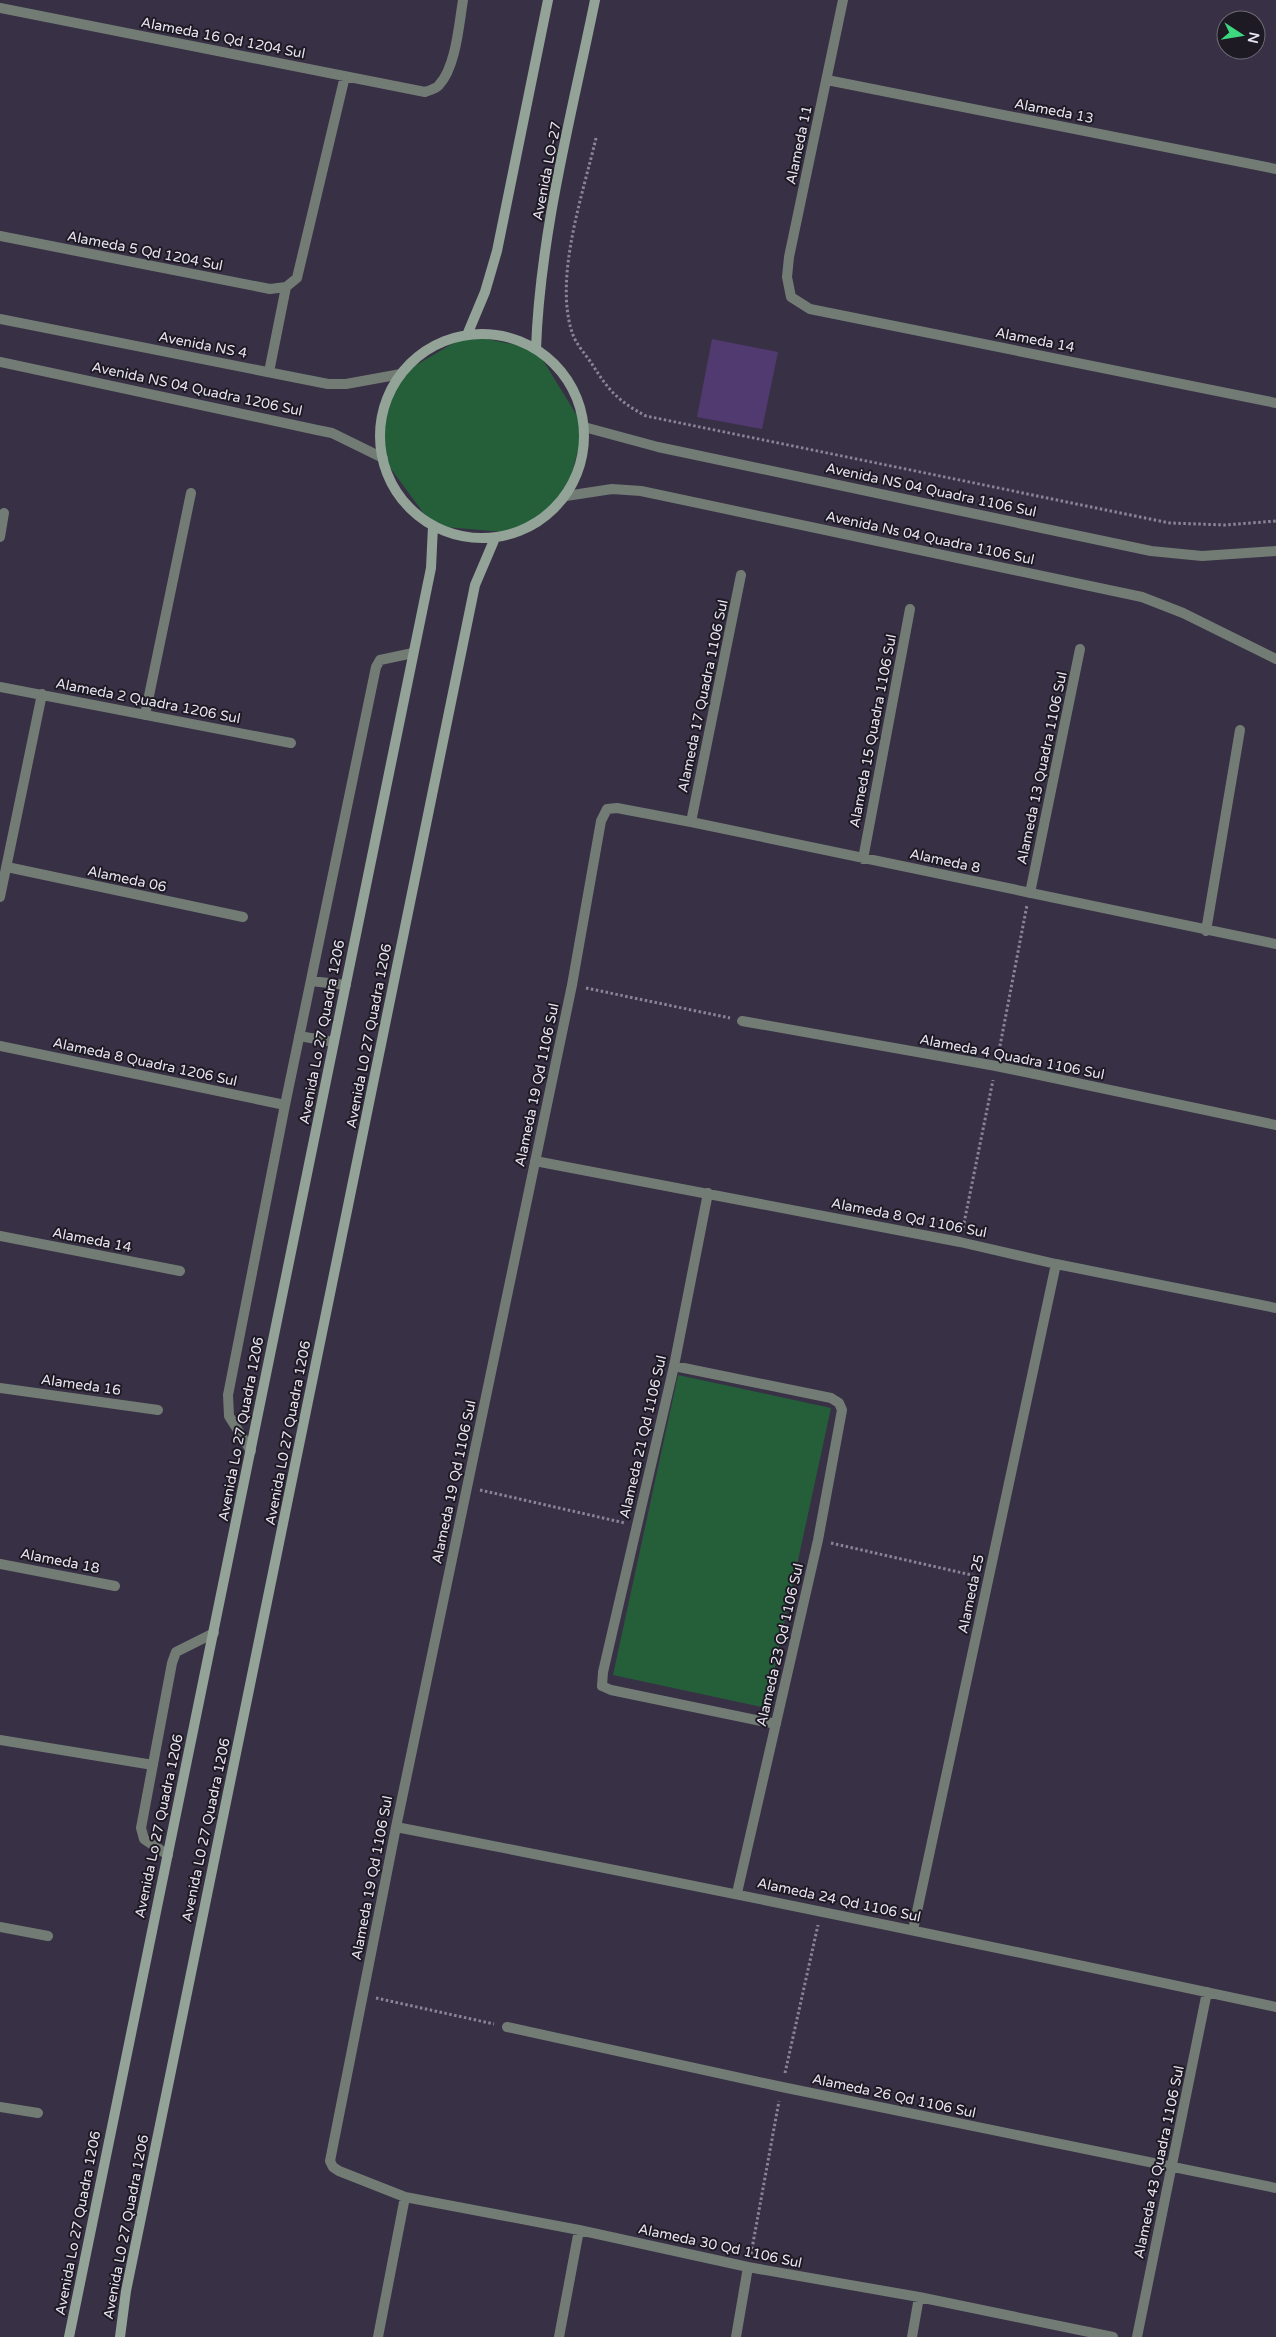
<svg xmlns="http://www.w3.org/2000/svg" width="1276" height="2337" font-family="'Varela Round',sans-serif">
<rect width="100%" height="100%" fill="#383045"/>
<path fill="#245f3a" d="M467 335 536 349 584 427 566 496 516 533 433 526 383 458V414L401 374Z
M678 1375 831 1408 766 1708 613 1675Z"/>
<path fill="#503a6f" d="M712 339 778 352 762 429 697 417Z"/>
<g fill="none" stroke-linecap="round" stroke-linejoin="round">
<path stroke="#8b8496" stroke-width="3" stroke-dasharray="2.5 2.5" stroke-linecap="butt" d="M596 138C583 194 554 277 572 332 575 343 586 355 592 364 609 391 618 401 646 416L1170 523 1225 525 1276 521
M586 988 730 1018
M999 1051 1027 905
M963 1228 993 1080
M480 1490 625 1523
M831 1543 976 1576
M376 1998 494 2024
M785 2073 818 1925
M751 2254 779 2101"/>
<path stroke="#727c74" stroke-width="10" d="M843 0 789 257 787 277 791 297 810 309 1276 403
M0 8 425 92C430 90 436 89 439 85 456 67 459 24 463 0
M827 80 1276 169
M0 236 270 289 286 287 297 278 345 76
M269 372 286 287
M0 537 4 513
M0 687 291 743
M145 715 191 493
M691 822 741 575
M863 859 910 609
M7 867 243 917
M1030 893 1080 649
M0 897 42 694
M1206 931 1240 730
M311 981 346 985
M742 1021 996 1066 1276 1125
M299 1036 334 1042
M0 1046 285 1105
M535 1161 960 1242 1056 1264 1276 1308
M708 1193 674 1366 603 1672 602 1686 611 1690 776 1724
M0 1236 180 1271
M674 1366 831 1398 839 1403 842 1410 818 1540 737 1893
M0 1388 158 1410
M251 1451 229 1416 228 1395 285 1105 376 667 380 660 413 653
M0 1564 115 1586
M0 1740 153 1765
M396 1827C690 1884 983 1944 1276 2007
M168 1855 144 1839 141 1828 172 1663 176 1652 214 1633
M0 1927 48 1936
M913 1930 1056 1264
M507 2027 782 2087 1276 2188
M0 2107 38 2113
M378 2337 405 2197
M559 2337 579 2230
M736 2337 748 2267
M912 2337 919 2297
M1113 2337 919 2297 748 2267 579 2230 405 2197 339 2171 333 2167 330 2161 396 1827 572 985 601 821 607 809 617 808 691 822 1276 944
M1137 2337 1207 1992"/>
<path stroke="#727c74" stroke-width="10" d="M0 319 328 384H346L401 374
M0 362 317 430 332 433 383 458
M584 427 658 447 1151 551 1202 556 1276 551
M566 496 612 489 641 491 1142 597 1183 613 1276 659"/>
<path stroke="#93a397" stroke-width="10" d="M380 436a102 102 0 1 1 204 0a102 102 0 1 1-204 0Z
M467 335 485 292 497 251 548 0
M536 349C540 233 572 113 595 0
M69 2337 431 568 433 526
M120 2337 126 2291 475 585 495 538"/>
</g>
<g text-anchor="middle" dominant-baseline="central" stroke-width="4" stroke-linejoin="round" paint-order="stroke">
<g font-size="14" fill="#e7e3f0" stroke="#1e1a24">
<text transform="translate(223 38) rotate(11)">Alameda 16 Qd 1204 Sul</text>
<text transform="translate(1054 111) rotate(11)">Alameda 13</text>
<text transform="translate(799 145) rotate(-78)">Alameda 11</text>
<text transform="translate(547 171) rotate(-79)">Avenida LO-27</text>
<text transform="translate(145 251) rotate(11)">Alameda 5 Qd 1204 Sul</text>
<text transform="translate(1035 340) rotate(11)">Alameda 14</text>
<text transform="translate(203 345) rotate(11)">Avenida NS 4</text>
<text transform="translate(197 389) rotate(12)">Avenida NS 04 Quadra 1206 Sul</text>
<text transform="translate(931 490) rotate(12)">Avenida NS 04 Quadra 1106 Sul</text>
<text transform="translate(930 538) rotate(12)">Avenida Ns 04 Quadra 1106 Sul</text>
<text transform="translate(703 696) rotate(-78)">Alameda 17 Quadra 1106 Sul</text>
<text transform="translate(148 701) rotate(11)">Alameda 2 Quadra 1206 Sul</text>
<text transform="translate(873 731) rotate(-79)">Alameda 15 Quadra 1106 Sul</text>
<text transform="translate(1042 768) rotate(-78)">Alameda 13 Quadra 1106 Sul</text>
<text transform="translate(945 861) rotate(12)">Alameda 8</text>
<text transform="translate(127 879) rotate(12)">Alameda 06</text>
<text transform="translate(322 1032) rotate(-79)">Avenida Lo 27 Quadra 1206</text>
<text transform="translate(369 1036) rotate(-79)">Avenida L0 27 Quadra 1206</text>
<text transform="translate(1012 1057) rotate(11)">Alameda 4 Quadra 1106 Sul</text>
<text transform="translate(145 1062) rotate(12)">Alameda 8 Quadra 1206 Sul</text>
<text transform="translate(537 1085) rotate(-78)">Alameda 19 Qd 1106 Sul</text>
<text transform="translate(909 1218) rotate(11)">Alameda 8 Qd 1106 Sul</text>
<text transform="translate(92 1240) rotate(11)">Alameda 14</text>
<text transform="translate(81 1385) rotate(8)">Alameda 16</text>
<text transform="translate(241 1429) rotate(-79)">Avenida Lo 27 Quadra 1206</text>
<text transform="translate(288 1433) rotate(-79)">Avenida L0 27 Quadra 1206</text>
<text transform="translate(643 1437) rotate(-77)">Alameda 21 Qd 1106 Sul</text>
<text transform="translate(454 1482) rotate(-78)">Alameda 19 Qd 1106 Sul</text>
<text transform="translate(60 1561) rotate(11)">Alameda 18</text>
<text transform="translate(971 1594) rotate(-78)">Alameda 25</text>
<text transform="translate(780 1645) rotate(-77)">Alameda 23 Qd 1106 Sul</text>
<text transform="translate(159 1826) rotate(-78)">Avenida Lo 27 Quadra 1206</text>
<text transform="translate(206 1830) rotate(-78)">Avenida L0 27 Quadra 1206</text>
<text transform="translate(372 1878) rotate(-79)">Alameda 19 Qd 1106 Sul</text>
<text transform="translate(839 1900) rotate(12)">Alameda 24 Qd 1106 Sul</text>
<text transform="translate(894 2096) rotate(12)">Alameda 26 Qd 1106 Sul</text>
<text transform="translate(1159 2162) rotate(-78)">Alameda 43 Quadra 1106 Sul</text>
<text transform="translate(78 2223) rotate(-79)">Avenida Lo 27 Quadra 1206</text>
<text transform="translate(126 2227) rotate(-79)">Avenida L0 27 Quadra 1206</text>
<text transform="translate(720 2246) rotate(12)">Alameda 30 Qd 1106 Sul</text>
</g>
</g>
<g transform="translate(1241 35) rotate(102)"><circle r="24" fill="#1e1a24" stroke="#6e6a76"/>
<path d="M0-4L9 19L0 12L-9 19Z" fill="#3cd77e"/>
<text y="-8" font-size="14" font-weight="bold" text-anchor="middle" fill="#e7e3f0">N</text>
</g>
</svg>
